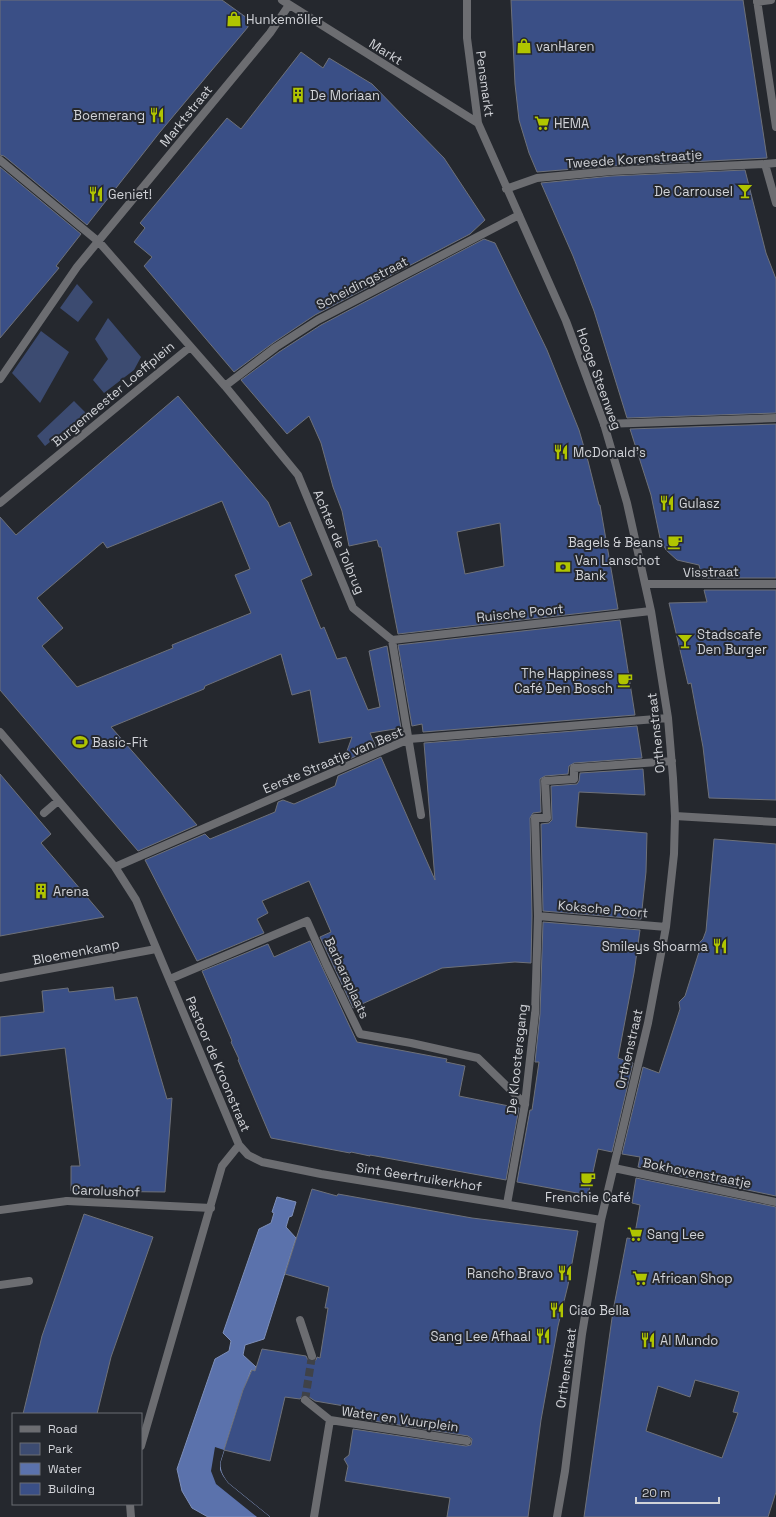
<svg xmlns="http://www.w3.org/2000/svg" width="776" height="1517" font-family="'Space Grotesk',sans-serif">
<rect width="100%" height="100%" fill="#25282e"/>
<path fill="#3c4b71" d="M77 284 93 302 78 322 60 308Z
M108 318 141 357 134 370 104 393 93 380 108 359 95 339Z
M41 331 69 352 40 403 12 373Z
M74 401 86 413 45 446 37 436Z"/>
<path fill="#5b72ac" stroke="#7e8fb9" d="M277 1197 296 1202 292 1216 289 1217 286 1227 296 1238 264 1339 245 1345 243 1355 256 1367 255 1371 251 1370 237 1409 220 1463C220 1472 223 1476 228 1483L270 1517H208L192 1508 182 1491 177 1469 215 1359 229 1351 231 1341 223 1333 259 1229 271 1223 274 1213 272 1212Z"/>
<path fill="#25282e" d="M215 1447 224 1450 220 1463V1470L223 1476 228 1483 270 1517H257L216 1484 211 1471Z"/>
<path fill="#3a4f86" stroke="#6e7179" fill-rule="evenodd" d="M0 0H222L247 18 248 27 160 132 87 225 4 156 0 155Z
M511 0H743L767 158 611 166 537 172 529 153 519 120 515 84Z
M301 52 323 68 329 58 372 84 444 158 485 220 470 234 315 315 273 343 234 372 144 266 152 257 134 242 145 228 140 223 227 118 241 129Z
M0 167 81 234 56 266 59 268 0 338Z
M745 170 766 253 776 279V413L627 418 594 311 573 256 541 183 612 176Z
M484 239 495 243 547 350 579 430 588 461 599 505H600L618 609 398 634 381 547H379L377 540 349 546 342 511 333 487 321 443 309 416 287 434 241 380 279 352 321 325ZM500 523 504 566 465 574 457 532Z
M178 396 268 502 279 527 290 522 312 575 301 580 321 629 324 627 337 659 346 657 368 710 380 707 369 651 387 646 401 728 370 733 376 747 343 762 352 737 319 743 310 690 292 695 281 654 205 686 204 689 111 727 197 825 138 851 0 690V517L16 535ZM222 501 250 569 235 575 251 613 172 645 173 648 77 687 42 646 63 628 37 598 103 542 107 548Z
M776 424V578H702L699 565 677 560 666 550 660 538 651 495 630 429Z
M704 590H776V800L709 798 703 747 691 683 688 684 669 603 707 602Z
M620 620 635 715 423 732 422 724 412 726 398 645Z
M637 726 642 758 574 763 569 766 568 774 545 776 540 779 541 812 533 813 530 818 532 916 531 963 515 962 442 968 353 1008 320 937 331 932 309 881 262 901 268 913 257 919 264 933 197 961 145 860 205 834 210 839 275 812 278 802 283 800 294 804 335 786 338 776 381 757 435 880 424 743Z
M643 769 645 795 579 792 576 827 647 833 646 872 641 919 543 911 541 824 549 823 552 820 551 786 577 784 579 781 580 773Z
M0 774 51 834 41 843 104 917 0 936Z
M714 839 776 844V1196L638 1167 640 1157 622 1154 643 1067 659 1073 680 1009 679 1002 685 996 699 952 698 944 703 939 706 931Z
M543 922 640 930 634 973 618 1058 633 1063 612 1152 598 1149 588 1195 517 1182 530 1110H532L539 1062H535L540 1014Z
M310 941 357 1042 447 1059 446 1062 465 1066 459 1096 519 1108 506 1180 370 1155V1156L351 1152 350 1153 271 1138 238 1060 239 1059 231 1042 232 1041 202 971 268 944 274 957Z
M113 987 115 1000 137 997 167 1099 172 1098 165 1192 71 1191V1166H80L65 1048 0 1056V1017L44 1012 42 991 68 988 69 992Z
M636 1178 776 1207V1492L768 1517H584L613 1311 627 1238 634 1239 640 1205 632 1203ZM695 1380 739 1392 733 1412 738 1413 722 1458 646 1431 658 1386 690 1397Z
M312 1189 337 1196 338 1194 472 1218 578 1231 568 1285 558 1326 541 1420 528 1517H447L450 1498 345 1481 348 1466 344 1459 349 1455 353 1429 466 1446 471 1445 472 1439 468 1436 355 1418 356 1408 315 1401 306 1395H303L300 1399 285 1397 270 1461 224 1450 243 1390 252 1370 255 1371 262 1349 306 1356 308 1360 311 1361 316 1360 317 1357 320 1358 328 1308H325L329 1287 285 1274Z
M84 1214 153 1237 111 1357 97 1414H23L42 1336Z"/>
<g fill="none" stroke-linecap="round" stroke-linejoin="round">
<path stroke="#3f4248" stroke-width="8" stroke-dasharray="8 4" stroke-linecap="butt" d="M305 1400 312 1356"/>
<path stroke="#6c6d71" stroke-width="8" d="M604 424 776 418
M507 1204 525 1104 535 1014 538 916
M0 1210 67 1201
M0 1285 29 1281"/>
<path stroke="#6c6d71" stroke-width="8" d="M282 0 478 123
M467 0V38L478 123 566 321 604 424 627 503 651 611 668 718 673 778 675 816 674 854 666 927 648 1023 601 1220 582 1334 565 1471 557 1517
M757 0 776 127
M757 2 771 0
M0 160 99 242 225 386 298 475 353 608 392 640 421 815
M776 163 765 164 776 203
M506 189 537 178 612 171 765 164
M0 379 77 267 270 33 289 5
M225 386 276 347 318 320 519 215
M0 503 190 347
M645 584H776
M392 640 651 611
M0 732 115 867 136 900 239 1145 248 1155 262 1162 321 1174 601 1220
M44 813 58 801
M675 816 776 822
M115 867 409 739 668 718
M666 927 538 916 535 818H547L545 781 574 779V768L672 761
M0 978 156 949
M170 979 307 921 326 964 360 1034 411 1043 478 1058 525 1104
M614 1168 776 1202
M67 1201 211 1208
M300 1320 312 1356
M305 1400 330 1420
M141 1446 222 1166 239 1145
M130 1504 131 1517
M314 1517 330 1420 467 1441"/>
</g>
<defs>
<g id="shop-bare" transform="scale(1.2)"><path d="M-5-2.5h2.3a2.7 3.5 0 0 1 5.4 0H5L5.5 6h-11ZM-1.5-2.5h3a1.5 2.3 0 0 0-3 0Z" fill="#b0c500" stroke="#25282e" stroke-width="2.5" paint-order="stroke"/></g>
<g id="building-bare" transform="scale(1.2)"><path d="M-4-6H4V6H1V3H-1V6H-4ZM-2.5-4.3h1.7v1.8h-1.7ZM.8-4.3h1.7v1.8H.8ZM-2.5-1h1.7V.8h-1.7ZM.8-1h1.7V.8H.8Z" fill="#b0c500" stroke="#25282e" stroke-width="2.5" paint-order="stroke"/></g>
<g id="restaurant-bare" transform="scale(1.2)"><path d="M-5-6h1v4h1v-4h1v4h1v-4h1v5L-1.5 .5V6h-2V.5L-5-1ZM5-6V6H3V1.5H1.5Q1.5-4 5-6Z" fill="#b0c500" stroke="#25282e" stroke-width="2.5" paint-order="stroke"/></g>
<g id="supermarket-bare" transform="scale(1.2)"><path d="M-6-5.5h2.5l.6 2H6L4.5 2H-2.5L-4.4-4H-6ZM-1.5 3.2a1.3 1.3 0 1 0 .1 0ZM3 3.2a1.3 1.3 0 1 0 .1 0Z" fill="#b0c500" stroke="#25282e" stroke-width="2.5" paint-order="stroke"/></g>
<g id="bar-bare" transform="scale(1.2)"><path d="M-6-5H6L.8 .8V4.5H3.5V6h-7V4.5H-.8V.8Z" fill="#b0c500" stroke="#25282e" stroke-width="2.5" paint-order="stroke"/></g>
<g id="cafe-bare" transform="scale(1.2)"><path d="M-5.5-4.5H6V0H3Q3 3.5 0 3.5H-2.5Q-5.5 3.5-5.5 0ZM3-3.2v2h1.7v-2ZM-6 4.5H4V6H-6Z" fill="#b0c500" stroke="#25282e" stroke-width="2.5" paint-order="stroke"/></g>
<g id="bank-bare" transform="scale(1.2)"><path d="M-6-4H6V4H-6ZM0-2.3a2.3 2.3 0 1 0 0 4.6a2.3 2.3 0 1 0 0-4.6Z" fill="#b0c500" stroke="#25282e" stroke-width="2.5" paint-order="stroke"/></g>
<g id="stadium-bare" transform="scale(1.2)"><path d="M0-5a6.5 5 0 1 0 0 10a6.5 5 0 1 0 0-10ZM-3.5-1.8h7v3.6h-7Z" fill="#b0c500" stroke="#25282e" stroke-width="2.5" paint-order="stroke"/></g>
</defs>
<g fill-rule="evenodd">
<use href="#shop-bare" x="234" y="19"/>
<use href="#shop-bare" x="524" y="46"/>
<use href="#building-bare" x="298" y="95"/>
<use href="#restaurant-bare" x="157" y="115"/>
<use href="#supermarket-bare" x="542" y="123"/>
<use href="#bar-bare" x="745" y="191"/>
<use href="#restaurant-bare" x="96" y="194"/>
<use href="#restaurant-bare" x="561" y="452"/>
<use href="#restaurant-bare" x="667" y="503"/>
<use href="#cafe-bare" x="675" y="542"/>
<use href="#bank-bare" x="563" y="567"/>
<use href="#bar-bare" x="685" y="641"/>
<use href="#cafe-bare" x="625" y="680"/>
<use href="#stadium-bare" x="80" y="742"/>
<use href="#building-bare" x="41" y="891"/>
<use href="#restaurant-bare" x="720" y="946"/>
<use href="#cafe-bare" x="588" y="1179"/>
<use href="#supermarket-bare" x="635" y="1234"/>
<use href="#restaurant-bare" x="565" y="1273"/>
<use href="#supermarket-bare" x="640" y="1278"/>
<use href="#restaurant-bare" x="557" y="1310"/>
<use href="#restaurant-bare" x="543" y="1336"/>
<use href="#restaurant-bare" x="648" y="1340"/>
</g>
<g text-anchor="middle" dominant-baseline="central" stroke-width="4" stroke-linejoin="round" paint-order="stroke">
<g font-size="13" fill="#d1d3d8" stroke="#25282e" text-anchor="start">
<text x="246" y="19">Hunkemöller</text>
<text x="536" y="46">vanHaren</text>
<text x="310" y="95">De Moriaan</text>
<text x="145" y="115" text-anchor="end">Boemerang</text>
<text x="554" y="123">HEMA</text>
<text x="733" y="191" text-anchor="end">De Carrousel</text>
<text x="108" y="194">Geniet!</text>
<text x="573" y="452">McDonald's</text>
<text x="679" y="503">Gulasz</text>
<text x="663" y="542" text-anchor="end">Bagels &amp; Beans</text>
<text x="575" y="560">Van Lanschot<tspan x="575" dy="15">Bank</tspan></text>
<text x="697" y="634">Stadscafe<tspan x="697" dy="15">Den Burger</tspan></text>
<text x="613" y="673" text-anchor="end">The Happiness<tspan x="613" dy="15">Café Den Bosch</tspan></text>
<text x="92" y="742">Basic-Fit</text>
<text x="53" y="891">Arena</text>
<text x="708" y="946" text-anchor="end">Smileys Shoarma</text>
<text x="588" y="1197" text-anchor="middle">Frenchie Café</text>
<text x="647" y="1234">Sang Lee</text>
<text x="553" y="1273" text-anchor="end">Rancho Bravo</text>
<text x="652" y="1278">African Shop</text>
<text x="569" y="1310">Ciao Bella</text>
<text x="531" y="1336" text-anchor="end">Sang Lee Afhaal</text>
<text x="660" y="1340">Al Mundo</text>
</g>
<g font-size="13" fill="#d1d3d8" stroke="#25282e">
<text transform="translate(386 52) rotate(32)">Markt</text>
<text transform="translate(485 84) rotate(82)">Pensmarkt</text>
<text transform="translate(186 116) rotate(-51)">Marktstraat</text>
<text transform="translate(634 159) rotate(-4)">Tweede Korenstraatje</text>
<text transform="translate(362 283) rotate(-27)">Scheidingstraat</text>
<text transform="translate(599 379) rotate(70)">Hooge Steenweg</text>
<text transform="translate(113 394) rotate(-40)">Burgemeester Loeffplein</text>
<text transform="translate(339 542) rotate(67)">Achter de Tolbrug</text>
<text transform="translate(711 572) rotate(-1)">Visstraat</text>
<text transform="translate(520 613) rotate(-6)">Ruische Poort</text>
<text transform="translate(656 733) rotate(-96)">Orthenstraat</text>
<text transform="translate(333 760) rotate(-23)">Eerste Straatje van Best</text>
<text transform="translate(603 909) rotate(5)">Koksche Poort</text>
<text transform="translate(76 952) rotate(-11)">Bloemenkamp</text>
<text transform="translate(347 978) rotate(65)">Barbaraplaats</text>
<text transform="translate(629 1049) rotate(-77)">Orthenstraat</text>
<text transform="translate(517 1059) rotate(-84)">De Kloostersgang</text>
<text transform="translate(218 1064) rotate(67)">Pastoor de Kroonstraat</text>
<text transform="translate(697 1173) rotate(11)">Bokhovenstraatje</text>
<text transform="translate(419 1177) rotate(9)">Sint Geertruikerkhof</text>
<text transform="translate(106 1191) rotate(2)">Carolushof</text>
<text transform="translate(566 1368) rotate(-82)">Orthenstraat</text>
<text transform="translate(400 1419) rotate(8)">Water en Vuurplein</text>
</g>
</g>
<rect x="12" y="1413" width="130" height="92" fill="#25282e" stroke="#6a6c72"/>
<rect x="20" y="1426" width="20" height="6" fill="#6c6d71" stroke="#6a6c72"/>
<text x="48" y="1433" font-size="12" fill="#d1d3d8">Road</text>
<rect x="20" y="1443" width="20" height="12" fill="#3c4b71" stroke="#6a6c72"/>
<text x="48" y="1453" font-size="12" fill="#d1d3d8">Park</text>
<rect x="20" y="1463" width="20" height="12" fill="#5b72ac" stroke="#6a6c72"/>
<text x="48" y="1473" font-size="12" fill="#d1d3d8">Water</text>
<rect x="20" y="1483" width="20" height="12" fill="#3a4f86" stroke="#6a6c72"/>
<text x="48" y="1493" font-size="12" fill="#d1d3d8">Building</text>
<path d="M636 1497v6h83v-6" fill="none" stroke="#d1d3d8" stroke-width="2"/>
<text x="642" y="1497" font-size="12" fill="#d1d3d8" stroke="#25282e" stroke-width="3" paint-order="stroke">20 m</text>
</svg>
